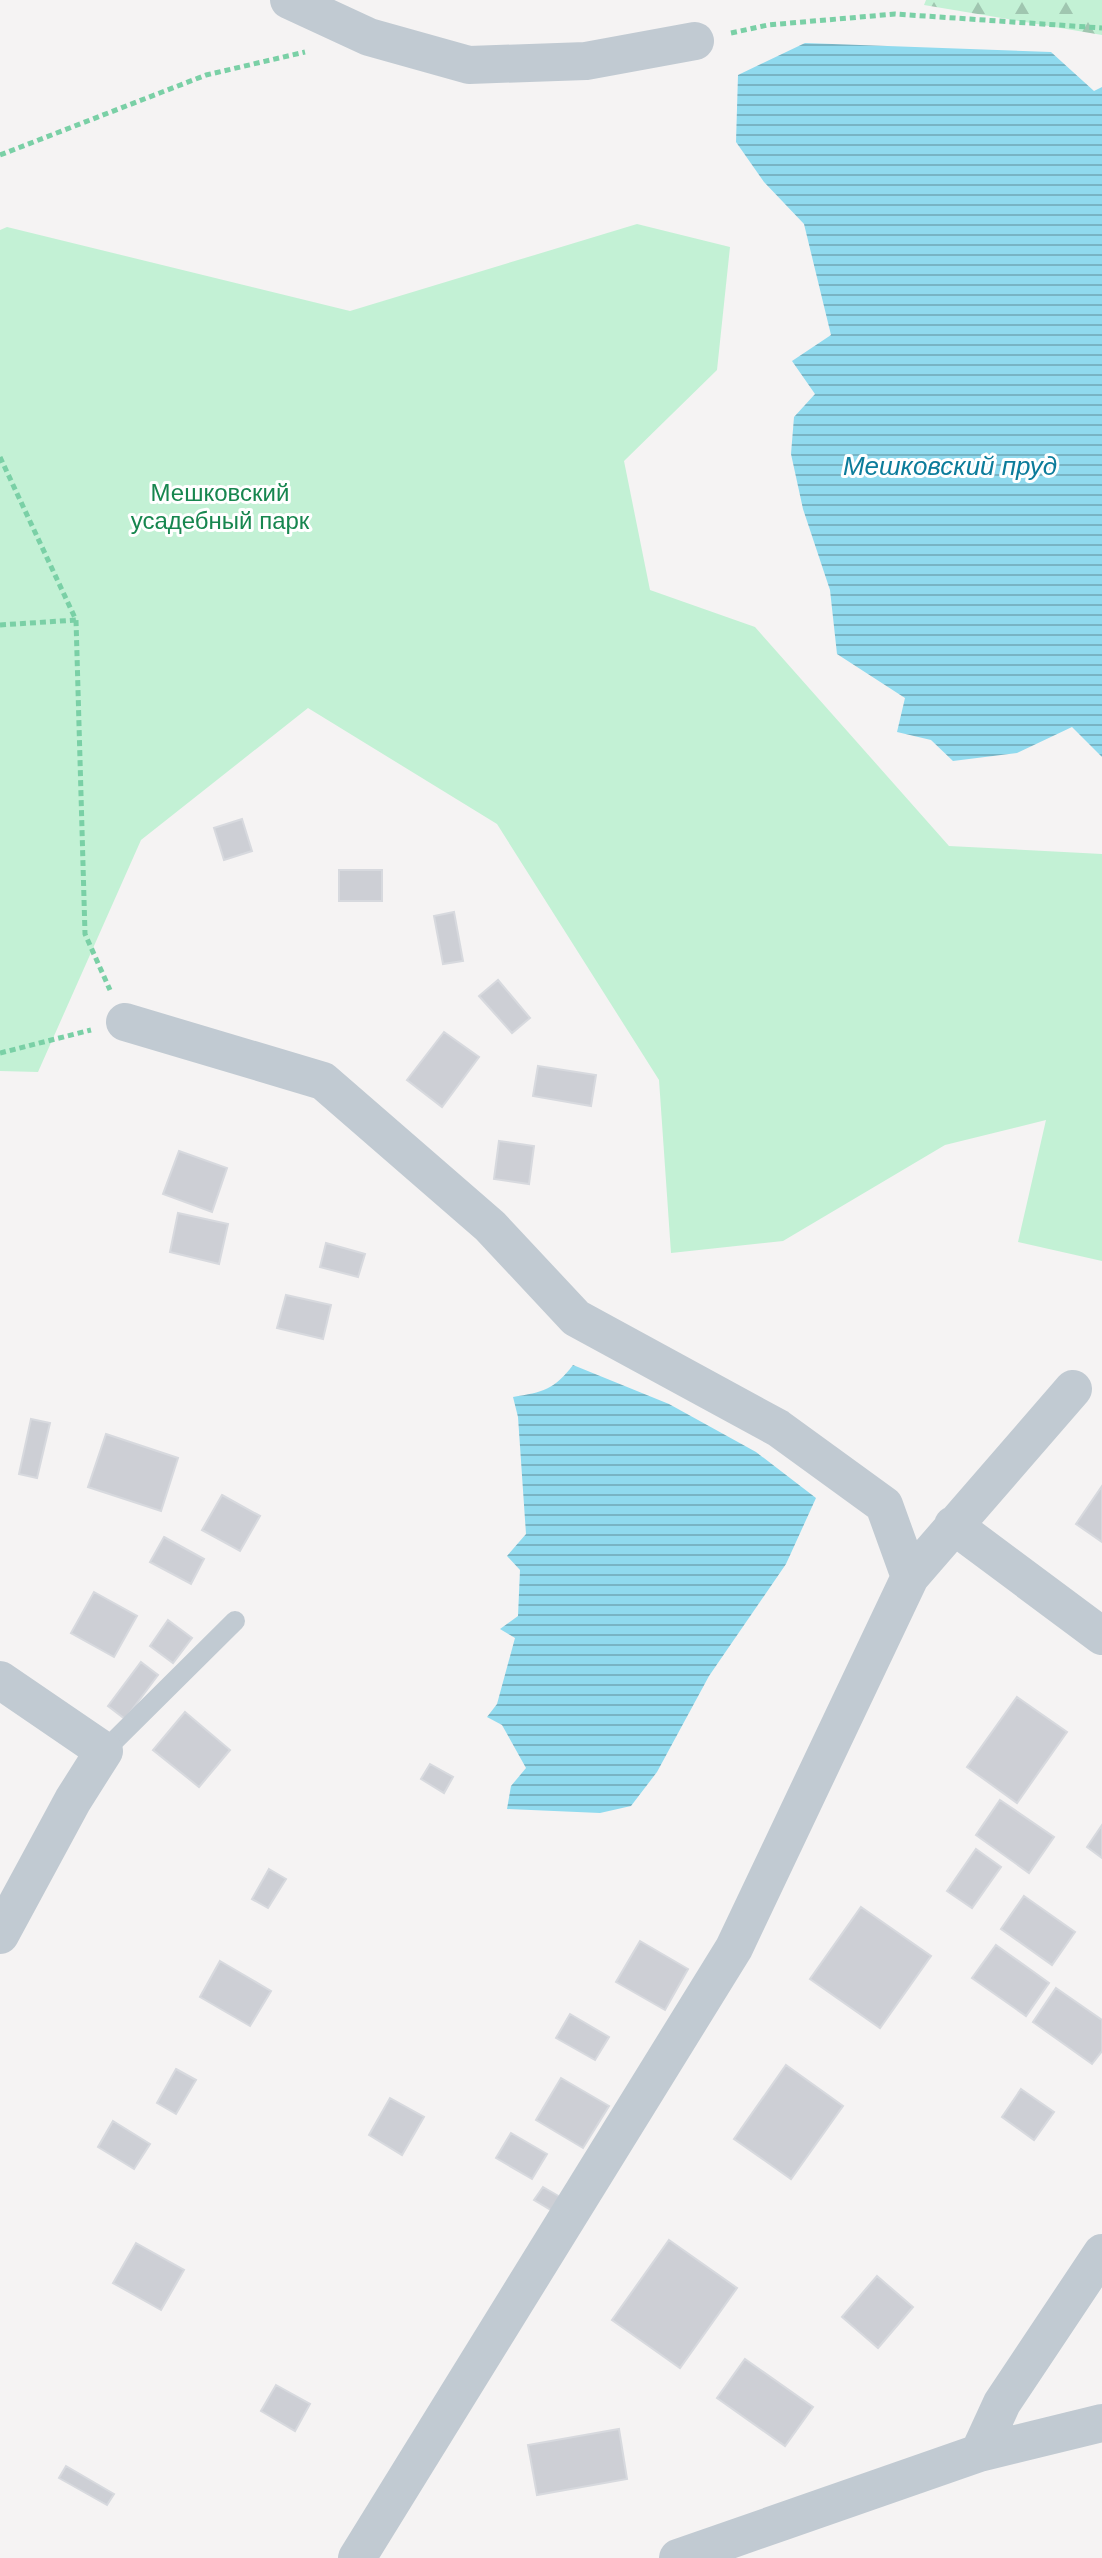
<svg xmlns="http://www.w3.org/2000/svg" width="1102" height="2558" font-family="Helvetica,sans-serif">
<defs>
<pattern id="forest-firs" width="22" height="20" patternUnits="userSpaceOnUse" patternTransform="scale(2)"><rect width="22" height="20" fill="#c3f1d5"/><path d="M5 1l3.5 6h-7zM16 11l3.5 6h-7z" fill="#a0c6b0"/></pattern>
<pattern id="water-rules" width="6" height="5" patternUnits="userSpaceOnUse" patternTransform="scale(2)"><rect width="6" height="5" fill="#90daee"/><path d="M0 2.5h6" fill="none" stroke="#78b4c4"/></pattern>
</defs>
<rect width="100%" height="100%" fill="#f5f3f3"/>
<path fill="#c3f1d5" d="M637 224 730 247 717 370 624 461 650 590 755 627 949 846 1102 854V1261L1018 1242 1046 1120 945 1145 783 1241 671 1253 659 1080 497 824 308 708 141 840 38 1072 0 1071V230L7 227 350 311Z"/>
<path fill="url(#forest-firs)" d="M926 0H1102V35L924 5Z"/>
<path fill="url(#water-rules)" d="M805 43 1051 52 1094 91 1102 87V757L1072 727 1017 753 953 761 931 740 897 732 905 698 837 654 830 590 803 509 791 454 794 417 815 394 792 361 831 335 804 224 764 182 736 142 738 75Z
M573 1365 669 1404 756 1452 816 1498 786 1564 709 1676 657 1772 631 1806 600 1813 507 1809 511 1786 526 1768 502 1725 487 1717 497 1704 515 1638 500 1629 518 1616 520 1570 507 1556 526 1534 518 1417 513 1397C543 1392 554 1390 573 1365Z"/>
<path fill="#cdcfd5" stroke="#d7d9de" stroke-width="2" d="M242 819 252 851 224 860 214 828Z
M339 870H382V901H339Z
M454 912 463 961 443 964 434 916Z
M498 980 530 1018 512 1033 479 996Z
M444 1032 479 1057 442 1107 407 1080Z
M538 1066 596 1075 591 1106 533 1096Z
M499 1141 534 1146 529 1184 494 1179Z
M179 1151 227 1168 212 1212 163 1194Z
M178 1213 228 1224 219 1264 170 1252Z
M326 1243 365 1254 358 1277 320 1267Z
M286 1295 331 1305 323 1339 277 1328Z
M31 1419 50 1423 37 1478 19 1474Z
M106 1434 178 1458 161 1511 88 1487Z
M1102 1486V1542L1076 1524Z
M222 1495 260 1516 240 1551 202 1530Z
M164 1537 204 1559 191 1584 150 1562Z
M94 1592 137 1616 114 1657 71 1633Z
M168 1620 192 1638 173 1663 150 1646Z
M141 1662 158 1675 125 1719 108 1706Z
M1017 1697 1067 1732 1017 1803 967 1767Z
M185 1712 230 1750 199 1787 153 1750Z
M430 1764 453 1777 444 1793 421 1779Z
M1000 1800 1054 1837 1029 1873 976 1835Z
M1102 1825V1858L1087 1847Z
M976 1849 1001 1867 972 1908 947 1891Z
M269 1869 286 1879 268 1908 252 1899Z
M1024 1896 1075 1932 1052 1965 1001 1929Z
M861 1907 931 1956 880 2028 810 1979Z
M640 1941 688 1969 665 2010 616 1982Z
M996 1945 1049 1983 1026 2016 972 1978Z
M220 1961 271 1991 250 2026 200 1997Z
M1056 1988 1102 2020V2051L1092 2064 1033 2022Z
M570 2014 609 2037 595 2060 556 2038Z
M786 2065 843 2106 791 2179 734 2139Z
M176 2069 196 2080 176 2114 157 2103Z
M561 2078 609 2106 583 2148 536 2120Z
M1021 2089 1054 2112 1034 2140 1002 2117Z
M390 2098 424 2117 402 2155 369 2135Z
M113 2121 150 2144 134 2169 98 2147Z
M511 2133 547 2154 532 2179 496 2158Z
M543 2187 574 2205 566 2219 534 2200Z
M669 2240 737 2288 680 2368 612 2320Z
M136 2243 184 2270 161 2310 113 2283Z
M877 2276 913 2307 878 2348 842 2317Z
M745 2359 813 2407 785 2446 717 2398Z
M276 2385 310 2404 295 2431 261 2411Z
M619 2429 627 2479 537 2495 528 2445Z
M66 2466 114 2494 107 2505 59 2478Z"/>
<g fill="none" stroke-linecap="round" stroke-linejoin="round">
<path stroke="#7ad0a6" stroke-width="5" stroke-dasharray="6 4" stroke-linecap="butt" d="M731 33 768 25 895 14 1102 28
M0 155 206 75 305 52
M0 457 76 620 85 934 110 990
M0 625 76 620
M0 1053 91 1030"/>
<path stroke="#c1cad2" stroke-width="20" d="M104 1751 235 1621"/>
<path stroke="#c1cad2" stroke-width="38" d="M289 0 369 37 469 65 586 61 695 41
M125 1022 323 1081 490 1226 576 1318 778 1428 884 1505 910 1577
M953 1525 1102 1636
M0 1680 104 1751 73 1800 0 1935
M979 2453 1002 2403 1102 2253
M357 2558 734 1948 910 1577 1073 1389
M678 2558 979 2453 1102 2423"/>
</g>
<g text-anchor="middle" dominant-baseline="central" stroke-width="6" stroke-linejoin="round" paint-order="stroke">
<g font-size="24" fill="#17864f" stroke="#fff">
<text x="220" y="492">Мешковский<tspan x="220" dy="28">усадебный парк</tspan></text>
</g>
<g font-size="26" font-style="italic" fill="#0c7c9b" stroke="#fff">
<text x="950" y="466">Мешковский пруд</text>
</g>
</g>
</svg>
